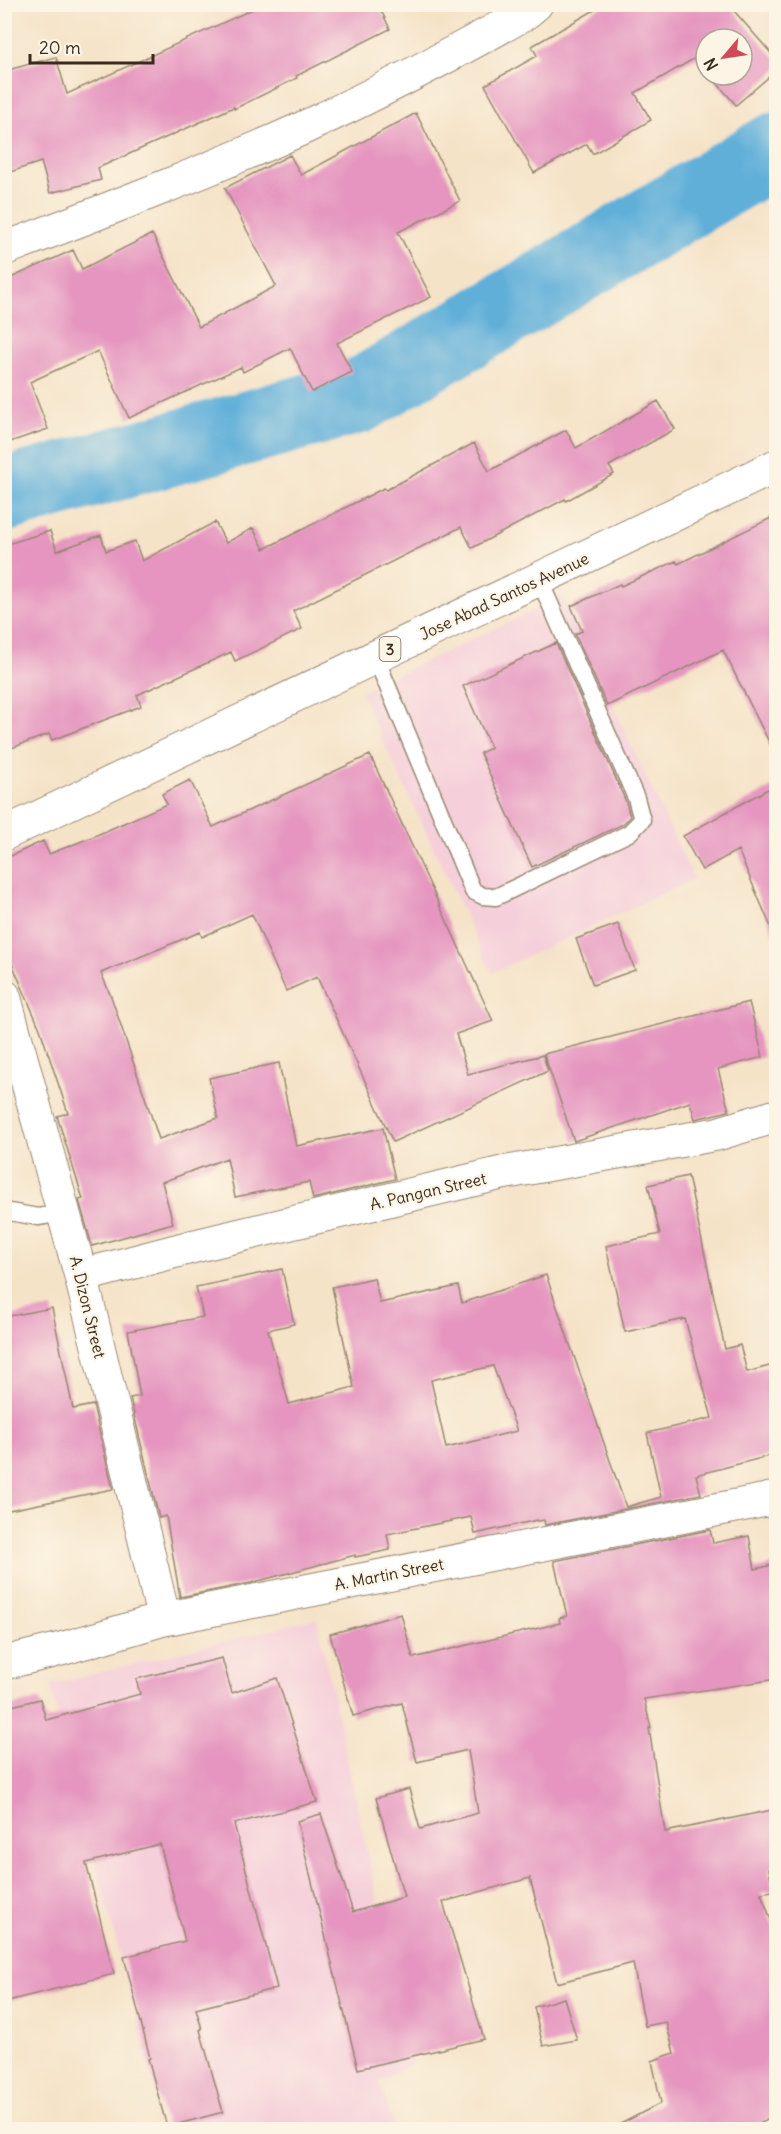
<svg xmlns="http://www.w3.org/2000/svg" width="781" height="2134" font-family="Delius,sans-serif">
<rect width="100%" height="100%" fill="#fcf5e5"/>
<filter id="ink" filterUnits="userSpaceOnUse"><feTurbulence type="fractalNoise" baseFrequency=".0167" numOctaves="2"/><feDisplacementMap in="SourceGraphic" scale="12" xChannelSelector="R" yChannelSelector="G"/><feConvolveMatrix kernelMatrix="1 2 1 2 8 2 1 2 1" color-interpolation-filters="sRGB"/></filter>
<filter id="wash" filterUnits="userSpaceOnUse"><feTurbulence type="fractalNoise" baseFrequency=".008" numOctaves="4" result="noise"/><feDisplacementMap in="SourceGraphic" scale="24" xChannelSelector="R" yChannelSelector="G"/><feGaussianBlur stdDeviation="1.35" result="paint"/><feColorMatrix in="noise" values="0 0 0 0 0 0 0 0 0 0 0 0 0 0 0 0 0 1.4 0 .05"/><feComposite in="paint" operator="in"/></filter>
<g filter="url(#wash)">
<rect width="100%" height="100%" fill="#f5e3c8"/>
<path fill="#f5cfda" d="M562 597 694 879 492 973 360 692Z
M317 1618 412 2064 379 2082 395 2129H165L50 1685Z"/>
<g fill="none" stroke-linecap="round" stroke-linejoin="round">
<path stroke="#5fafd9" stroke-width="74" d="M4 495 358 397 776 149"/>
</g>
<g id="blocks">
<path fill="#e595bf" fill-rule="evenodd" d="M264 4H378L390 29 296 76 297 78 234 109V107L98 168 101 180 50 193 41 162 4 174V71L56 57 67 94Z
M605 4H728L777 60V70L736 105 710 75H742V39H706V70L695 58 635 93 651 120 593 154 587 144 534 173 485 85 537 56 532 46Z
M416 113 460 201 398 232 431 297 337 343 352 372 312 392 290 348 243 372 241 367 129 418 98 351 30 382 48 429 4 444V281L73 250 82 269 152 234 199 327 276 286 225 188 290 155 301 175Z
M658 401 675 429 609 466 614 474 566 501 565 499 472 548 461 527 293 611 302 629 235 661 231 652 137 695 141 706 52 740 49 734 4 751V545L50 531 57 551 101 535 106 551 135 541 142 561 215 522 226 543 253 528 264 549 384 488 386 490 474 443 489 471 566 430 576 448Z
M777 515V758L723 650 607 706 575 634 582 631 571 606 620 584 621 586 676 561 678 564Z
M556 643 626 802 630 817 623 824 532 867 480 753 491 748 463 686Z
M370 755 493 1021 456 1034 468 1074 543 1055 548 1071 393 1142 317 977 286 991 252 914 202 937 200 932 101 973 112 999 159 1139 218 1118 209 1078 279 1063 296 1146 383 1128 395 1179 313 1199 309 1182 235 1197 227 1158 162 1182 173 1223 92 1246 79 1200 83 1199 57 1116 68 1113 40 1029 4 945V859L43 841 49 854 90 838 167 804 162 794 190 780 213 827Z
M777 784V939H776L738 850 702 870 683 836Z
M618 924 635 970 593 985 576 939Z
M749 1002 763 1057 718 1069 729 1111 695 1119 690 1102 574 1141 544 1054Z
M688 1176 725 1349 740 1345 747 1372 777 1364V1454L696 1475 701 1494 545 1525 544 1520 538 1521 537 1520 475 1534 471 1517 387 1534 390 1550 355 1557V1555L251 1583 180 1597 166 1516 159 1518 130 1398 140 1396 128 1331 203 1317 196 1287 282 1269 294 1324 268 1330 289 1404 354 1387 332 1287 374 1278 380 1303 458 1286 462 1303 546 1275 626 1507 661 1497 647 1433 712 1418 685 1319 625 1332 606 1246 660 1234 648 1185ZM493 1366 517 1431 446 1448 431 1380Z
M52 1308 73 1409 93 1405 113 1489 4 1511V1317Z
M710 1530 713 1543 749 1536 755 1569 777 1564V1679L644 1699 651 1728H649L665 1832 777 1809V1868L769 1869 773 1891 761 1893 777 1936V2114L749 2130H609L661 2103 652 2061 674 2053 666 2022 645 2026 633 1963 557 1983 530 1878 443 1902 484 2039 358 2069 297 1821 321 1814 353 1912 404 1897 376 1798 409 1789 420 1829 478 1813 468 1750 417 1762 402 1703 353 1716 330 1634 401 1614 413 1658 560 1623 559 1618 567 1616 554 1561Z
M222 1658 232 1693 277 1678 317 1802 234 1824 277 1988 196 2009 202 2029 200 2030 223 2112 167 2127 148 2059 150 2058 124 1957 185 1941 160 1844 86 1863 114 1974 4 2002V1708L40 1699 46 1720 140 1694 136 1679Z
M564 1998 577 2040 543 2046 534 2007Z"/>
</g>
</g>
<g filter="url(#ink)">
<use href="#blocks" fill-opacity="0" stroke="#988673" stroke-width="1.5"/>
<g fill="none" stroke-linecap="round" stroke-linejoin="round">
<g stroke="#988673" stroke-width="19">
<path id="lane" d="M375 656 473 891 483 896 496 897 629 833 642 820 636 798 539 579
M4 1211 38 1217 63 1213"/>
</g>
<g stroke="#988673" stroke-width="35">
<path id="street" d="M4 996 81 1276 164 1619
M81 1276 195 1246 502 1173 717 1134 776 1116
M4 1663 61 1649 164 1619 776 1498"/>
</g>
<g stroke="#988673" stroke-width="35">
<path id="secondary" d="M4 249C104 211 203 173 301 129 377 94 451 55 524 14L536 4"/>
</g>
<g stroke="#988673" stroke-width="35">
<path id="highway" d="M4 834 776 466"/>
</g>
<use href="#lane" stroke="#fff" stroke-width="16"/>
<use href="#street" stroke="#fff" stroke-width="33"/>
<use href="#secondary" stroke="#fff" stroke-width="33"/>
<use href="#highway" stroke="#fff" stroke-width="33"/>
</g>
</g>
<g text-anchor="middle" dominant-baseline="central" stroke-width="4.5" stroke-linejoin="round" paint-order="stroke">
<rect fill="#fcf5e5" stroke="#75675a" stroke-width="1.5" x="379.5" y="637" width="21" height="24" rx="4.5"/>
<g font-size="15" font-weight="bold" fill="#3b2a1e">
<text x="390" y="649">3</text>
</g>
<g font-size="16" fill="#3b2a1e" stroke="#fcf5e5">
<text transform="translate(504 596) rotate(-25)">Jose Abad Santos Avenue</text>
<text transform="translate(428 1191) rotate(-13)">A. Pangan Street</text>
<text transform="translate(88 1307) rotate(76)">A. Dizon Street</text>
<text transform="translate(389 1574) rotate(-11)">A. Martin Street</text>
</g>
</g>
<rect width="781" height="2134" fill="none" stroke="#fcf5e5" stroke-width="24"/>
<g transform="translate(724 57) rotate(241)"><circle r="28" fill="#fcf5e5" stroke="#afa495" stroke-width="1.5"/>
<path d="M0-4.5L10 22L0 15L-10 22Z" fill="#d1495b"/>
<text y="-9" font-size="16" font-weight="bold" text-anchor="middle" fill="#3b2a1e">N</text>
</g>
<path d="M30 54v9h123v-9" fill="none" stroke="#3b2a1e" stroke-width="3"/>
<text x="39" y="54" font-size="18" fill="#3b2a1e" stroke="#fcf5e5" stroke-width="4.5" paint-order="stroke">20 m</text>
</svg>
